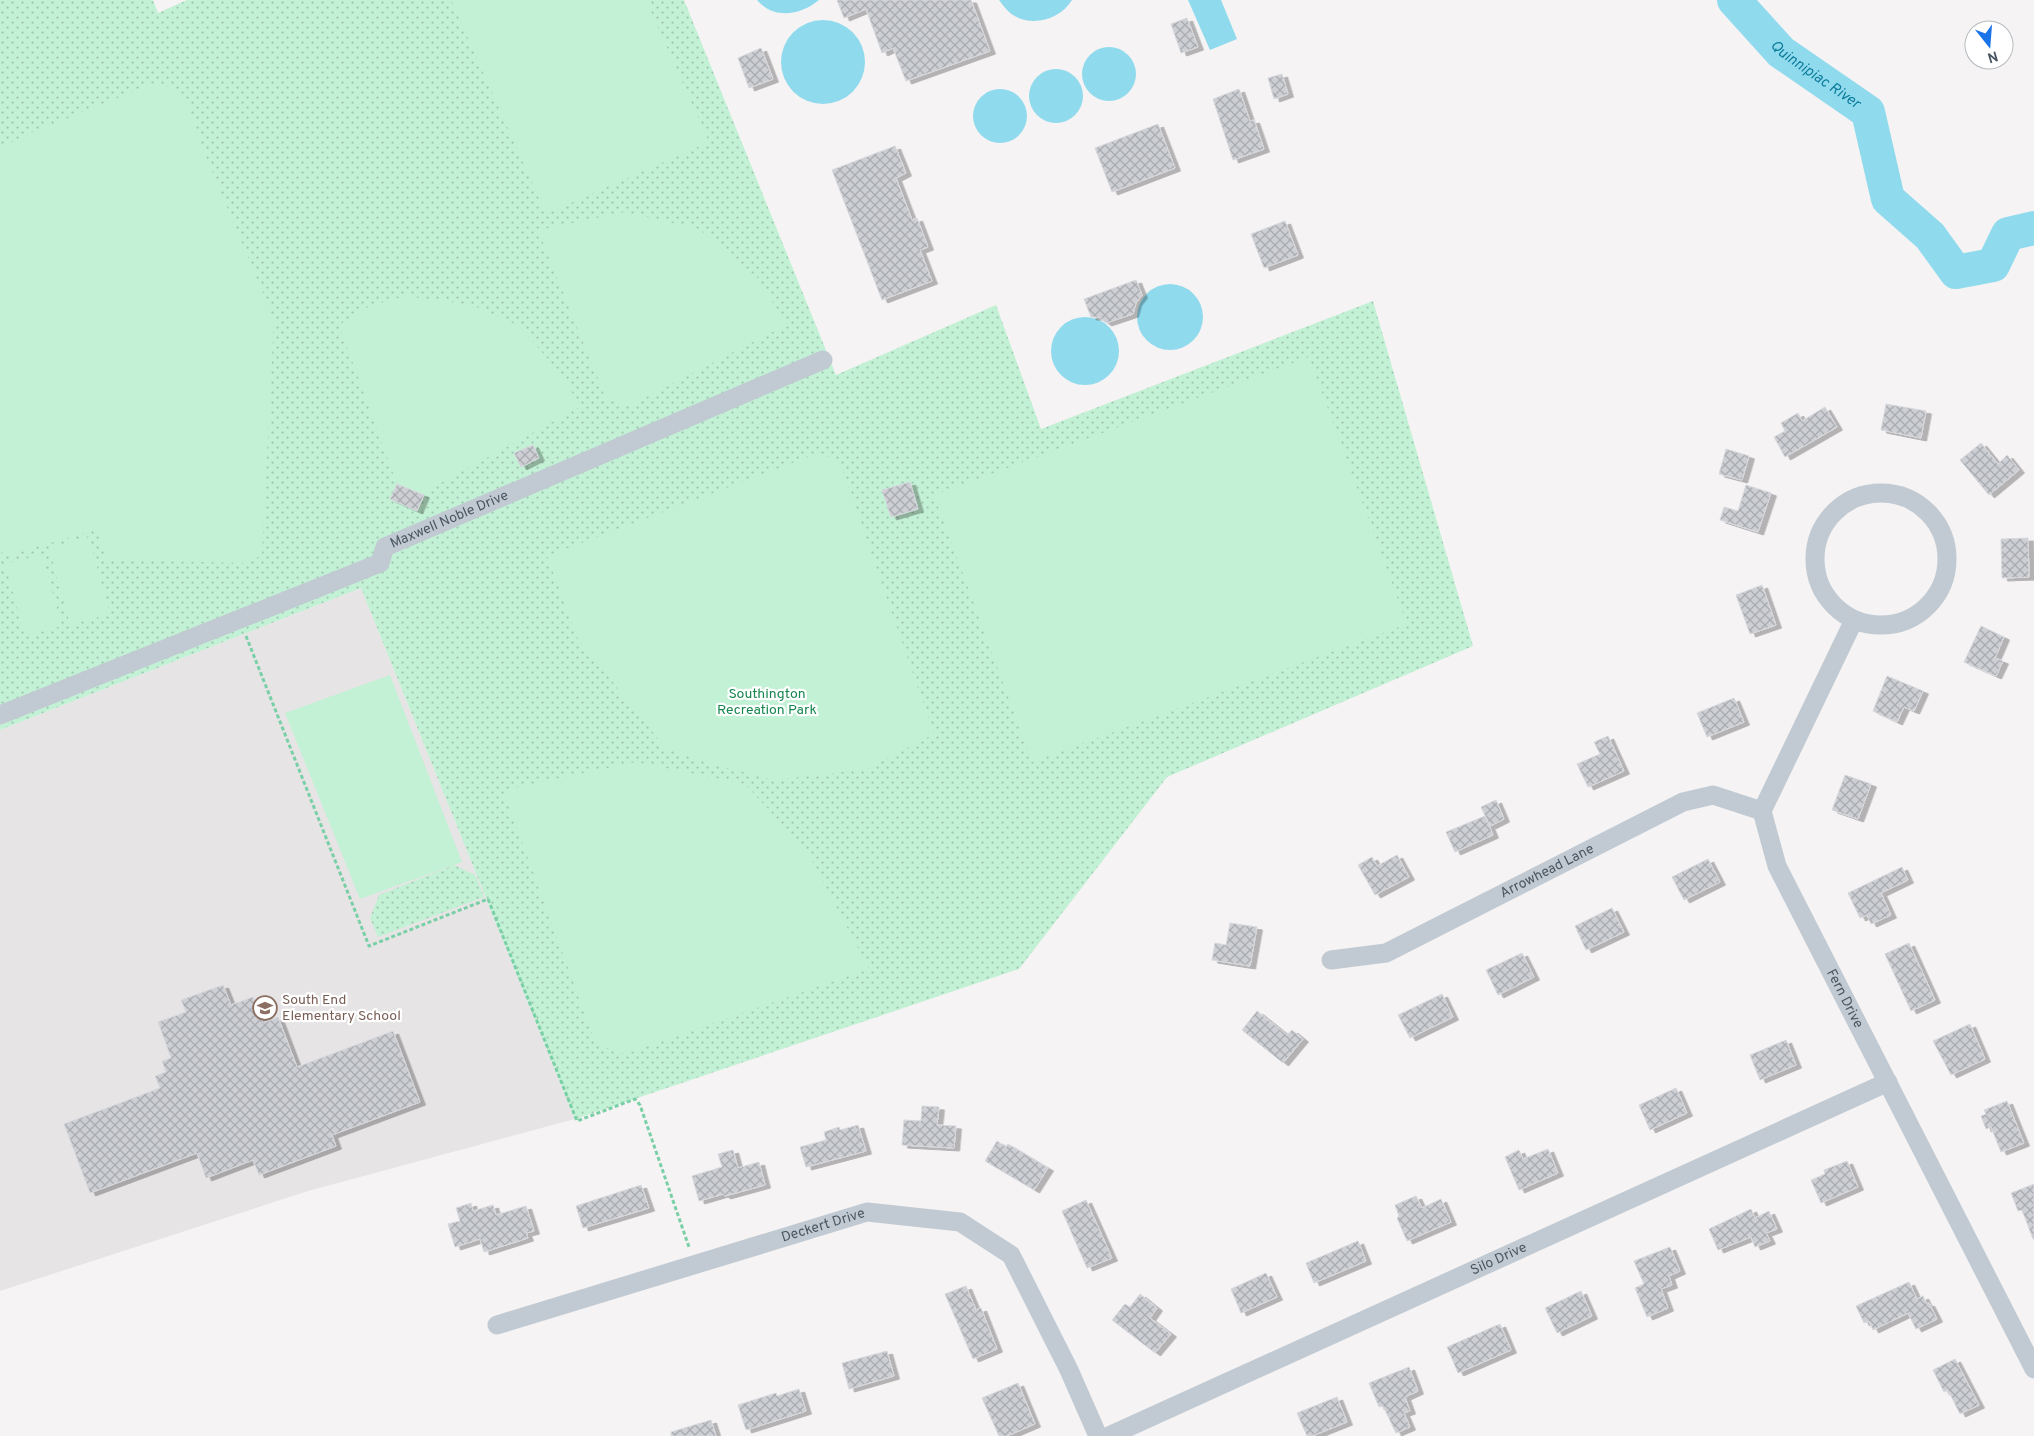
<svg xmlns="http://www.w3.org/2000/svg" width="2034" height="1436" font-family="Overpass,sans-serif">
<defs>
<pattern id="grass-dots" width="8" height="8" patternUnits="userSpaceOnUse" patternTransform="scale(1.25)"><rect width="8" height="8" fill="#c3f1d5"/><path d="M2 2h.1M6 6h.1" fill="none" stroke="#a0c6b0" stroke-width="1.8" stroke-linecap="round"/></pattern>
<pattern id="building-cross-hatch" width="8" height="8" patternUnits="userSpaceOnUse" patternTransform="scale(1.25)"><rect width="8" height="8" fill="#cdcfd5"/><path d="M0 0l8 8M0 8l8-8" fill="none" stroke="#a8abb0"/></pattern>
<filter id="shadow"><feDropShadow dx="5.5" dy="3" stdDeviation="0" flood-color="#0004"/></filter>
</defs>
<rect width="100%" height="100%" fill="#f5f3f3"/>
<path fill="#e6e4e5" d="M361 588 575 1119 308 1191 0 1291V730Z"/>
<path fill="url(#grass-dots)" d="M0 0H153L158 13 187 0H684L836 375 996 305 1041 429 1373 301 1473 646 1167 777 1019 969 575 1119 361 588 0 730Z
M454 865 475 875 484 897 378 937 370 918 379 895Z"/>
<path fill="#c3f1d5" d="M451 0H646L709 142 546 214Z
M154 83 180 90 189 107 203 149 274 320 262 554 250 563 106 560 97 529 4 557 0 547V148L33 132Z
M625 212 699 229 759 279 786 325 629 406 606 399 538 230Z
M405 296 472 305 519 326 563 376 580 407 441 483 424 495 397 484 339 325 370 306Z
M1309 357 1407 624 1032 762 934 495Z
M816 454 839 460 934 734 867 769 775 780 708 763 666 749 577 637 547 556Z
M89 537 110 614 70 625 49 548Z
M42 554 62 626 25 636 5 564Z
M390 675 462 862 360 899 285 713Z
M636 762 745 784 807 851 869 969 625 1054 596 1044 503 790Z"/>
<path fill="#90daee" d="M757 0H819C801 15 774 20 757 0Z
M999 0H1072C1060 20 1029 29 1009 12 1006 9 1002 4 999 0Z
M1188 0H1221L1237 39 1210 50Z
M781 62a42 42 0 1 1 84 0a42 42 0 1 1-84 0Z
M1082 74a27 27 0 1 1 54 0a27 27 0 1 1-54 0Z
M1029 96a27 27 0 1 1 54 0a27 27 0 1 1-54 0Z
M973 116a27 27 0 1 1 54 0a27 27 0 1 1-54 0Z
M1137 317a33 33 0 1 1 66 0a33 33 0 1 1-66 0Z
M1051 351a34 34 0 1 1 68 0a34 34 0 1 1-68 0Z"/>
<g fill="none" stroke-linecap="round" stroke-linejoin="round">
<path stroke="#90daee" stroke-width="34" id="s1" d="M1734 0 1781 52 1868 112 1888 199 1930 236 1956 272 1993 265 2008 234 2034 228"/>
</g>
<path fill="url(#building-cross-hatch)" stroke="#d7d9de" filter="url(#shadow)" d="M837 0H971L990 51 906 81 893 48 882 53 866 9 844 18Z
M1187 18 1198 47 1181 53 1171 24Z
M761 48 773 79 749 88 738 58Z
M1282 74 1288 94 1274 99 1268 78Z
M1239 89 1250 121 1254 120 1264 149 1233 160 1213 99Z
M1158 124 1175 168 1112 192 1095 148Z
M895 146 906 173 896 178 912 220 917 218 928 247 920 250 932 281 882 300 832 170Z
M1285 221 1298 255 1264 268 1251 234Z
M1136 280 1142 295 1136 303 1133 314 1106 323 1099 317H1091L1084 299Z
M1886 404 1926 411 1921 438 1881 430Z
M1825 407 1837 427 1785 457 1774 437 1785 431 1781 423 1798 413 1802 421Z
M1981 443 1998 464 2007 455 2019 470 1989 495 1960 460Z
M533 445 539 458 521 467 514 453Z
M1726 449 1749 456 1742 480 1719 474Z
M910 482 918 509 891 517 882 490Z
M397 484 424 495 417 511 390 499Z
M1746 485 1771 493 1758 532 1720 520 1724 507 1738 511Z
M2028 538 2029 577 2002 578 2001 539Z
M1762 585 1776 625 1750 634 1736 595Z
M1981 626 2004 637 1995 658 2003 661 1996 676 1964 662Z
M1887 676 1923 691 1914 711 1904 707 1897 722 1873 711Z
M1734 698 1744 722 1707 737 1697 713Z
M1608 736 1624 771 1588 787 1577 764 1600 754 1594 742Z
M1845 775 1871 784 1858 819 1832 810Z
M1496 800 1504 819 1490 826 1481 807Z
M1485 816 1493 835 1455 852 1446 832Z
M1397 855 1409 877 1375 895 1358 865 1372 857 1377 866Z
M1708 859 1720 882 1684 900 1672 877Z
M1902 867 1908 880 1881 893 1891 915 1871 924 1867 915 1860 918 1848 893Z
M1612 908 1624 932 1586 950 1575 926Z
M1230 923 1257 927 1250 966 1212 960 1215 943 1226 945Z
M1909 943 1935 1000 1911 1011 1885 954Z
M1522 953 1534 977 1498 995 1486 970Z
M223 985 231 1005 253 997 263 1023 278 1017 297 1067 393 1031 420 1102 332 1135 336 1146 259 1175 253 1160 206 1178 197 1153 90 1193 64 1124 160 1088 155 1076 166 1072 162 1061 171 1058 158 1022 186 1012 181 1000Z
M1442 994 1453 1017 1410 1038 1398 1015Z
M1257 1011 1287 1035 1292 1030 1303 1039 1283 1063 1242 1030Z
M1970 1024 1985 1059 1951 1075 1933 1041Z
M1786 1040 1796 1065 1760 1080 1750 1055Z
M1676 1088 1687 1113 1650 1130 1639 1105Z
M2007 1101 2024 1143 2001 1152 1991 1127 1986 1129 1981 1116 1986 1114 1984 1110Z
M922 1106 939 1107 937 1125 956 1126 954 1148 902 1145 904 1120 921 1121Z
M858 1125 866 1151 806 1167 800 1147 826 1140 824 1132 839 1127 840 1130Z
M997 1141 1006 1147 1008 1144 1048 1168 1034 1190 985 1161Z
M1548 1149 1558 1173 1519 1190 1505 1157 1519 1150 1523 1159Z
M733 1150 738 1168 759 1162 765 1185 725 1196 723 1194 699 1201 692 1176 722 1167 718 1154Z
M1847 1161 1858 1187 1821 1203 1811 1180 1825 1174 1824 1170Z
M2034 1184V1239H2033L2022 1210 2018 1211 2011 1193Z
M641 1185 649 1208 583 1228 576 1206Z
M1416 1196 1422 1208 1441 1199 1451 1222 1407 1241 1397 1218 1399 1216 1395 1205Z
M1086 1200 1112 1258 1087 1268 1062 1211Z
M471 1203 473 1211 493 1205 496 1215 526 1206 534 1231 526 1233 528 1238 484 1252 480 1239 455 1247 448 1224 460 1221 456 1208Z
M1751 1209 1755 1218 1769 1211 1777 1229 1766 1233 1770 1241 1755 1247 1751 1237 1718 1250 1709 1229Z
M1358 1241 1366 1261 1314 1283 1306 1263Z
M1670 1247 1680 1271 1669 1276 1672 1285 1661 1289 1668 1308 1647 1317 1635 1288 1644 1284 1634 1261Z
M1266 1273 1277 1297 1241 1313 1231 1289Z
M1909 1282 1917 1299 1923 1296 1927 1304 1929 1303 1937 1319 1916 1329 1908 1313 1873 1330 1869 1321 1864 1323 1856 1306Z
M966 1286 976 1310 981 1308 997 1349 973 1359 945 1294Z
M1581 1291 1592 1316 1557 1333 1545 1308Z
M1140 1294 1157 1308 1150 1318 1171 1334 1155 1353 1112 1320 1125 1304 1130 1307Z
M1500 1324 1511 1350 1458 1373 1447 1347Z
M887 1351 894 1376 849 1389 842 1363Z
M1955 1359 1979 1405 1960 1414 1948 1390 1944 1392 1933 1370Z
M1409 1367 1418 1391 1405 1397 1410 1411 1404 1413 1410 1427 1396 1433 1383 1406 1379 1407 1369 1383Z
M1018 1383 1035 1424 1007 1436H999L982 1398Z
M799 1389 806 1411 746 1430 738 1405 776 1393 777 1396Z
M1337 1397 1347 1422 1312 1436H1307L1297 1413Z
M711 1420 716 1436H671V1432Z"/>
<g fill="none" stroke-linecap="round" stroke-linejoin="round">
<path stroke="#7ad0a6" stroke-width="3" stroke-dasharray="4 2.5" stroke-linecap="butt" d="M246 636 369 946 488 899 577 1121 635 1099 640 1105 689 1247"/>
<g stroke="#c1cad2" stroke-width="19">
<circle cx="1881" cy="559" r="66"/>
<path id="s2" d="M1854 620 1762 811 1777 866 2034 1369"/>
<path id="s3" d="M0 715 380 563 385 547 823 360"/>
<path id="s4" d="M1331 960 1386 953 1683 802 1713 795 1762 811"/>
<path id="s5" d="M497 1325 867 1212 960 1222 1011 1255 1069 1370 1098 1436"/>
<path id="s6" d="M1109 1436 1888 1082"/>
</g>
</g>
<defs>
<g id="school-ring" transform="scale(1.25)"><circle r="9.5" fill="#fff" stroke="#8d6e63" stroke-width="1.5"/><path d="M0-5L7-2L0 1L-7-2ZM-4 1L0 2.5L4 1V4Q0 6-4 4Z" fill="#8d6e63"/></g>
</defs>
<g fill-rule="evenodd">
<use href="#school-ring" x="265" y="1008"/>
</g>
<g text-anchor="middle" dominant-baseline="central" stroke-width="4.5" stroke-linejoin="round" paint-order="stroke">
<g font-size="14" fill="#4a5661" stroke="#fff">
<text stroke="none"><textPath href="#s3" startOffset="496">Maxwell Noble Drive</textPath></text>
<text stroke="none"><textPath href="#s4" startOffset="236">Arrowhead Lane</textPath></text>
<text stroke="none"><textPath href="#s2" startOffset="418">Fern Drive</textPath></text>
<text stroke="none"><textPath href="#s5" startOffset="341">Deckert Drive</textPath></text>
<text stroke="none"><textPath href="#s6" startOffset="428">Silo Drive</textPath></text>
</g>
<g font-size="14" fill="#17864f" stroke="#fff">
<text x="767" y="694">Southington<tspan x="767" dy="16">Recreation Park</tspan></text>
</g>
<g font-size="14" fill="#785e54" stroke="#fff" text-anchor="start">
<text x="282" y="1000">South End<tspan x="282" dy="16">Elementary School</tspan></text>
</g>
<g font-size="15" font-style="italic" fill="#0c7c9b" stroke="#fff">
<text stroke="none"><textPath href="#s1" startOffset="111">Quinnipiac River</textPath></text>
</g>
</g>
<g transform="translate(1989 45) rotate(163)"><circle r="24" fill="#ffffff" stroke="#b7bbc0"/>
<path d="M0-4L9 19L0 12L-9 19Z" fill="#1a73e8"/>
<text y="-8" font-size="14" font-weight="bold" text-anchor="middle" fill="#4a5661">N</text>
</g>
</svg>
